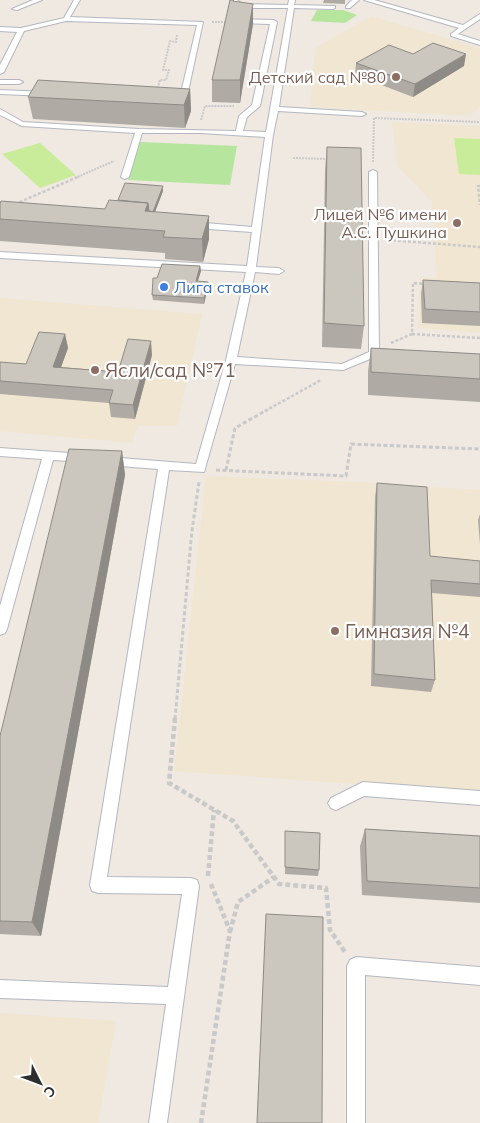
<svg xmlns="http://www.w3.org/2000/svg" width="480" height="1123" font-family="Mulish,sans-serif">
<rect width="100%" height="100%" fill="#efe9e1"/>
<path fill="#f0e6d1" d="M371 16 480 48V106L470 116 310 107 315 48Z
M392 122 480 126V333L418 328 420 278H437L432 202 397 166Z
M0 298 202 314 177 426H138L132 443 0 431Z
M206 476 356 482 480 490V793L174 771Z
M0 1013 116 1021 98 1123H0Z"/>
<path fill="#b6e59e" d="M317 10H343L357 15 345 23 311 21Z
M140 142 237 146 230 185 128 180Z"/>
<path fill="#c9ec9a" d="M454 138 480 139V175L459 174Z
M40 143 76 175 40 188 2 154Z"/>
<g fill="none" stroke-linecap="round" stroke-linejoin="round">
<g stroke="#b4b7c1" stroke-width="2">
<path id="lane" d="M33 0H42L17 10 12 9Z
M74 0H80L70 17 203 22 186 101H178L174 99 180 97 197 25 66 21 24 31 4 72 0 74V65L17 32 0 31V27L21 28 64 18Z
M230 0H237L242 4 288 5 289 0H295L294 5 335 6V8L333 9 294 8 279 107 362 112 366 114 362 116 278 111 273 135 256 267 279 268 284 271 279 274 255 272 237 357 342 364 369 352V172L373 170 377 172 379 351 390 353 391 355 386 358 375 357 343 370 235 364 204 472 169 470 107 877 191 878 197 880 199 886 167 1123H149L166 1004 0 998V980L168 987 182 894 98 893 92 891 90 885 158 469 107 465 101 461 107 457 196 464 226 360 246 272 0 258V252L247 266 252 232 194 228 190 225 194 222 252 227 265 137 201 133H142L129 177 125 179 121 177 135 133 22 126 0 115V109L23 122 139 129 236 131 239 116 252 105 270 24 238 23 235 21 238 19 274 20 277 22 260 106 247 117 243 131 266 132 288 8H240Z
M352 0H359L350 8H346V6Z
M364 0H374L463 25 480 14V19L458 34 480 41V45L451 36V34L459 28Z
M0 80H19L23 82 19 84H0Z
M0 90 48 92 52 94 48 96 0 94Z
M0 448 84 454 90 458 84 462 53 460 7 629 5 633 0 635V606L42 459 0 456Z
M363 782 480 791V805L364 796 336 810 331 808 328 803 331 798Z
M356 957 480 967V985L365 975V1123H347V966L350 960Z"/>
</g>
<path stroke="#c9c9c9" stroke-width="2" stroke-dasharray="2 1" stroke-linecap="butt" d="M212 22H226
M157 91 160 80H166L169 70H163L170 41 176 42 177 34
M201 120 205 106H234
M293 158 328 159
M373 162 374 118 480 122
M75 178 114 161"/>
<path stroke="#c9c9c9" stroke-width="2.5" stroke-dasharray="3 2" stroke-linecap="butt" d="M480 186H478L480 205
M15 204 78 177
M388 240 480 247
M412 334 480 338
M391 343 412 334 413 283 427 284
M265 411 321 380"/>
<path stroke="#c9c9c9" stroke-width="3" stroke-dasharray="4 2.5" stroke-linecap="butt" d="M216 470 346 476 351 444 480 449
M226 470 235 428 267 410
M175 719 192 530 199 482"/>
<path stroke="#c9c9c9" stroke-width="4.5" stroke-dasharray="5 3" stroke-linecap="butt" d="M175 718 169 783 233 821 279 884 326 888 330 930 345 952
M208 876 214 810
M230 932 238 902 274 877
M201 1123 230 931 211 884"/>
<use href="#lane" fill="#fff" fill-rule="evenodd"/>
</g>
<path fill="#afaba4" d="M324 0H345V4L323 3Z
M235 2 253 24 240 103 212 102V80Z
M413 54 464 66 413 97 355 75 356 63Z
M190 89 191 111 185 128 33 119 28 97Z
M327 147 364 326 361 349 322 347 325 169Z
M163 191 155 212 209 216V239L203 262 165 259V253L0 241V204L105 209 118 200Z
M200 266 201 271 198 281 208 282V287L204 304 153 300 152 295 157 278Z
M423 280 480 283V326L422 323 421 294Z
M65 334 68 348 61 367 118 372 152 355 135 419 111 417 109 403 0 394V362L26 364Z
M371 348 480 354V402L368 395V371Z
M122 451 125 475 41 936 0 934V736Z
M377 483 430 556 480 561V597L432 593 435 680 431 692 371 686 375 497Z
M480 514V545L478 520Z
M365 829 480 836V903L362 895 360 846Z
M285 831 319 870 318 876 285 874Z
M266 914 322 1123H257Z"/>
<path fill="#8e8b86" d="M253 4V24L240 103V80Z
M466 54 464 66 413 97 415 84Z
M190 89 191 111 185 128 184 105Z
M163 186V191L153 217V212Z
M148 203 150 225 145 211Z
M209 216V239L203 262 202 239Z
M200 266 201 271 196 286V281Z
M208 282V287L204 304V298Z
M65 334 68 348 56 381 53 367Z
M151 341 152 355 135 419 133 405Z
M122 451 125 475 41 936 32 922Z"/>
<path fill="#cbc7bf" stroke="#8e8b86" d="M230 0H234L233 1 253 4 240 80H212Z
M433 43 466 54 415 84 356 63 389 45 413 54Z
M38 80 190 89 184 105 28 97Z
M327 147 361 148 364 326 324 323Z
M125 183 163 186 153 212 149 211 148 203 118 200Z
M109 200 148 203 145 211 209 216 202 239 163 237 165 231 0 219V204L1 201 105 209Z
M162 264 200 266 196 281 208 282 204 298 152 295 153 278H157Z
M423 280 480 283V312L425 309Z
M39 332 65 334 53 367 118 372 128 339 151 341 133 405 109 403 113 390 0 381V362L26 364Z
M371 348 480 354V379L371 372Z
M69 449 122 451 32 922 0 921V736Z
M377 483 427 487 430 556 480 561V584L431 580 435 680 374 674Z
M365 829 480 836V888L367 881Z
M285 831 320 833 319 870 285 867Z
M266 914 323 917 322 1123H257Z"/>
<g fill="#8d6e63" stroke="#fff" stroke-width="2">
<circle cx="396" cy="77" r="5"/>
<circle cx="457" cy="223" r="5"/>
<circle cx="95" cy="370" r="5"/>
<circle cx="335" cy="631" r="5"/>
</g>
<circle fill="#3f7fe0" stroke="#fff" stroke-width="2" cx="164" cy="287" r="5"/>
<g text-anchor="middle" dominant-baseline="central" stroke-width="4.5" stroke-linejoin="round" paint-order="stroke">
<g font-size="16" fill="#785e54" stroke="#fff" text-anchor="end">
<text x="386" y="77">Детский сад №80</text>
<text x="447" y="214">Лицей №6 имени<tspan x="447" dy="18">А.С. Пушкина</tspan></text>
</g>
<g font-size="16" fill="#366cbe" stroke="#fff" text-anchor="start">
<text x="174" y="287">Лига ставок</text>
</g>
<g font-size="19" fill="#785e54" stroke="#fff" text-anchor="start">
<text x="105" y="370">Ясли/сад №71</text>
<text x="345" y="631">Гимназия №4</text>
</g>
</g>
<g transform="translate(40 1083) rotate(132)" stroke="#ffffff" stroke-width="4" paint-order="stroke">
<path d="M0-4L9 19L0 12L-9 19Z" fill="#2e2e2e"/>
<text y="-8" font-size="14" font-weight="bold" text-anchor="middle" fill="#2e2e2e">С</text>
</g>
</svg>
